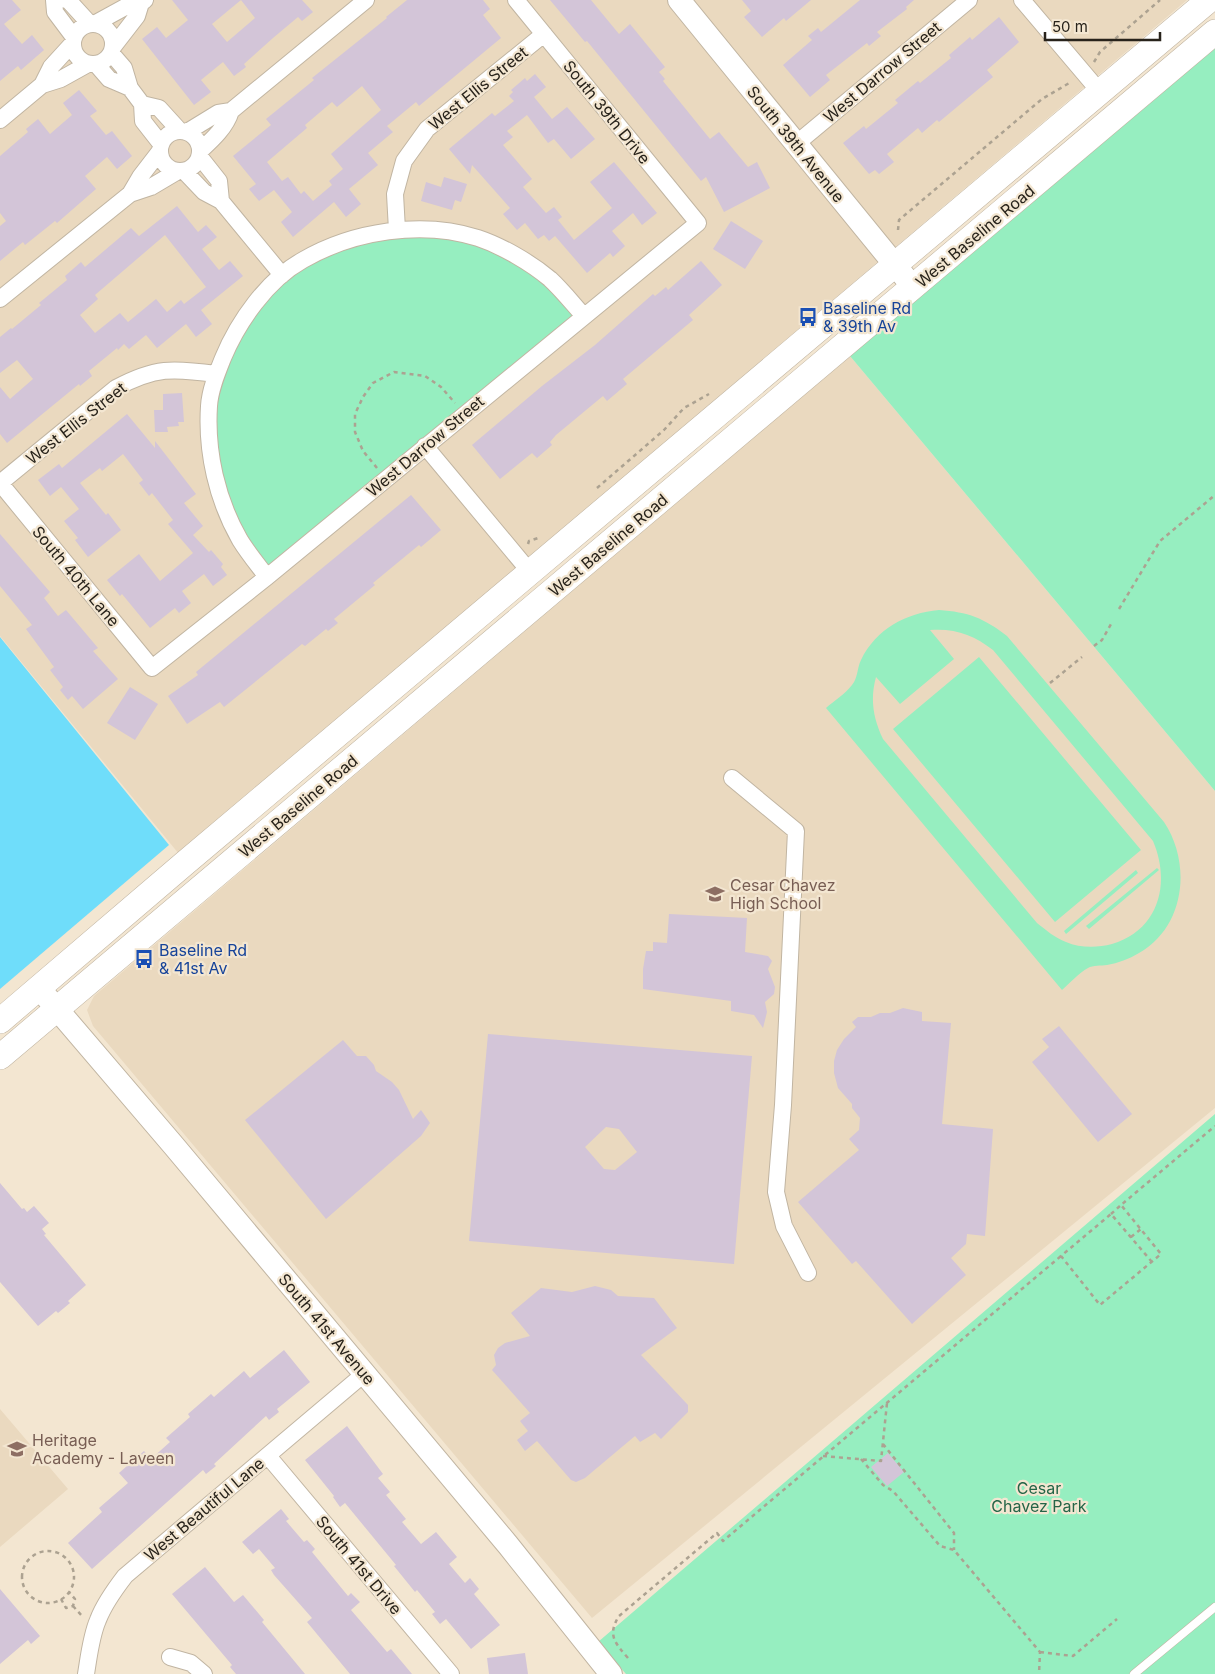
<svg xmlns="http://www.w3.org/2000/svg" width="1215" height="1674" font-family="Inter,sans-serif">
<rect width="100%" height="100%" fill="#f3e6d1"/>
<path fill="#ead9bf" d="M0 0H1187L179 854 0 636Z
M850 356 1215 791V1108L592 1618 93 1026 87 1010 94 996Z
M0 1409 68 1489 0 1547Z"/>
<path fill="#96eec0" fill-rule="evenodd" d="M1215 46V791L850 356Z
M436 229 517 256 583 315 267 577 217 490 209 404 252 307 321 252Z
M939 610C968 612 984 618 1007 636L1164 822C1192 864 1185 927 1139 953 1129 959 1118 963 1107 965 1101 966 1093 965 1088 968 1079 973 1070 983 1062 990L826 708C834 701 845 694 852 685 858 678 857 668 861 660 876 629 906 613 939 610ZM930 630C955 628 974 635 993 650L1153 841C1171 883 1159 930 1112 944 1097 948 1080 948 1066 942 1055 938 1046 930 1037 923L883 739C873 718 870 699 876 677L900 704 954 659Z
M979 657 1141 850 1055 922 893 729Z
M1157 868 1159 870 1089 929 1086 926Z
M1136 870 1138 873 1066 934 1064 931Z
M1215 1114V1674H626L598 1642Z"/>
<path fill="#6fddfa" d="M0 637 169 845 0 989Z"/>
<path fill="#d3c5d8" fill-rule="evenodd" d="M0 0H12L21 10 4 24 22 44 32 35 44 50 21 70 18 66 0 81Z
M172 0H302L313 12 302 21 298 17 273 38 244 64 246 67 234 76 223 62 201 80 211 92 194 105 142 39 157 27 166 38 188 20ZM241 0 255 18 227 42 212 24Z
M407 0H483L490 9 483 15 501 38 419 106 416 102 387 126 393 132 368 153 378 165 349 189 361 204 346 217 334 202 293 237 281 222 292 212 274 190 259 201 249 189 256 184 233 156 271 125 266 119 314 80 312 78 387 18 386 17ZM362 86 381 110 331 154 343 169 329 181 332 185 313 201 304 191 301 194 288 177 282 181 267 162 307 128 305 125 332 102 337 107Z
M550 0H591L619 34 630 24 665 67 659 72 665 79 663 81 710 139 719 132 748 167 757 162 770 188 724 212 706 177 701 181 587 41 585 42Z
M742 0H811L786 21 784 18 762 37 744 17 751 11Z
M860 0H914L906 7 907 9 877 32 881 36 869 46 867 43 826 75 830 80 810 97 783 65 812 40 808 36 818 28 821 32Z
M999 17 1019 42 987 70 993 77 939 122 937 120 922 133 918 128 887 154 894 162 879 174 875 170 869 174 843 143 864 126 866 129 898 103 895 100 918 81 920 83 951 58 949 55 970 37 972 40Z
M535 74 546 87 534 97 552 119 567 107 595 139 571 159 554 139 548 143 527 115 507 131 513 137 503 145 532 179 523 187 546 213 554 207 562 217 558 220 574 240 612 208 590 182 614 162 657 213 642 225 633 213 612 231 625 246 613 257 610 253 587 273 555 236 549 241 544 235 538 239 525 223 517 230 503 214 510 208 472 165 470 174 449 149 492 113 495 116 514 101 509 96 513 92 511 90 525 78 527 81Z
M79 90 97 111 90 116 106 135 112 131 132 156 117 169 107 157 85 176 96 189 57 223 55 221 25 245 23 242 0 261V226L6 221 0 213V156L28 132 26 129 38 119 50 134 72 115 63 103Z
M444 177 467 184 461 202 455 200 452 210 421 201 426 182 441 187Z
M177 206 198 232 206 225 217 237 202 249 219 270 230 261 243 276 201 310 212 324 196 337 186 324 157 348 146 335 129 349 124 344 118 350 117 348 89 371 92 376 80 386 79 384 7 443 0 434V387L10 399 33 379 17 360 0 373V337L11 328 12 329 41 305 39 303 67 280 65 276 81 262 85 267 131 228 139 236ZM165 235 206 287 184 304 181 300 167 312 156 299 128 322 120 313 95 333 80 315 98 299 95 295Z
M731 221 763 241 745 269 713 249Z
M701 261 722 285 689 315 693 320 623 379 627 384 607 401 603 396 556 435 550 442 552 445 537 458 532 453 500 479 472 445 542 386 595 345 653 294 655 296 666 287 668 290Z
M182 393 184 422H178L179 426 167 427 168 432H155L154 410H163V394Z
M127 414 155 448V441L196 494 184 503 203 526 193 535 209 552 211 550 223 564 221 567 227 575 213 586 204 574 182 591 191 603 179 613 175 608 150 628 122 594 120 596 107 580 139 554 160 581 193 553 168 524 173 520 152 493 149 496 139 483 143 480 123 454 102 471 100 468 80 483 106 515 108 513 121 530 88 557 75 540 78 538 64 521 79 509 61 487 50 496 38 480 59 464 62 468Z
M411 495 441 530 421 547 419 545 373 583 375 585 334 619 338 623 328 631 326 629 305 646 302 644 224 707 220 702 187 724 168 696 198 675 196 672Z
M0 534 50 592 44 598 58 616 66 610 98 648 93 651 118 679 83 709 72 696 68 700 60 690 63 687 50 670 54 667 26 629 32 625 0 586Z
M130 687 158 704 135 740 107 723Z
M669 914 747 918 745 952 768 956 772 961 768 969 775 987 774 994 765 1002 767 1012 763 1028 754 1015 731 1011V1001L643 989V969L646 951H653V942L667 943Z
M903 1008 922 1012V1021L951 1023 942 1124 993 1129 985 1236 967 1234 966 1244 951 1258 966 1275 912 1324 856 1261 852 1264 798 1202 859 1150 849 1139 859 1130 860 1118 852 1108V1104L838 1088 834 1073V1061L837 1050 844 1039 856 1027 852 1022 858 1017H871L880 1013H890Z
M1059 1026 1132 1114 1098 1142 1032 1062 1049 1047 1042 1039Z
M488 1034 752 1056 734 1264 469 1241ZM606 1127 619 1129 637 1152 615 1170 604 1169 585 1147Z
M343 1040 357 1056H366L374 1065 376 1071 392 1082 399 1090 413 1119 421 1110 430 1123 421 1136 326 1219 245 1120Z
M0 1183 22 1209 24 1208 27 1212 34 1206 49 1223 42 1229 46 1234 44 1235 86 1285 68 1301 70 1303 58 1313 56 1311 38 1326 0 1282Z
M595 1286 611 1290 618 1296 654 1298 677 1328 641 1355 688 1405V1412L661 1439 655 1433 640 1442 635 1436 585 1478 576 1482 571 1480 537 1441 525 1451 517 1440 528 1431 520 1421 530 1413 492 1370 496 1365 494 1355 498 1348 505 1343 530 1336 511 1313 541 1288 572 1292Z
M284 1350 310 1382 277 1409 279 1412 269 1420 266 1416 214 1464 216 1466 206 1474 203 1470 92 1569 68 1543 102 1512 99 1508 128 1483 119 1473 144 1451 151 1459 170 1442 166 1438 190 1417 188 1414 211 1394 214 1397 244 1371 250 1378Z
M347 1426 383 1474 378 1478 390 1492 386 1495 406 1519 402 1522 421 1544 436 1532 457 1557 449 1564 465 1583 470 1578 479 1589 474 1594 500 1625 471 1649 446 1619 440 1624 432 1614 435 1612 417 1590 415 1592 394 1566 396 1565 345 1503 340 1507 333 1497 334 1496 305 1460Z
M888 1453 904 1472 887 1486 871 1467Z
M281 1509 289 1519 286 1521 304 1542 307 1540 315 1549 312 1552 348 1596 351 1593 360 1602 351 1610 387 1652 391 1649 412 1674H350L307 1622 312 1618 274 1575 271 1570 275 1568 259 1549 253 1554 242 1542Z
M205 1567 234 1602 243 1595 264 1620 262 1622 305 1674H236L230 1667 232 1665 172 1594Z
M0 1589 40 1636 31 1644 28 1640 0 1664Z
M525 1653 528 1674H489L487 1658Z"/>
<g fill="none" stroke-linecap="round" stroke-linejoin="round">
<g stroke="#c1b5a2" stroke-width="9">
<path id="lane" d="M1134 1674 1215 1607"/>
</g>
<g stroke="#c1b5a2" stroke-width="18">
<path id="street" d="M54 0 55 12 73 36
M66 0 69 1 89 23
M1022 0 1100 92
M96 23 127 6 141 3 145 0
M73 44a20 20 0 1 1 40 0a20 20 0 1 1-40 0Z
M113 47 137 16 141 3
M111 53 124 68 130 88 142 104 143 121 161 144
M96 64 109 79 130 88
M42 85 51 67 72 44
M142 104 159 108 179 130
M0 120 42 85 61 79 88 64
M160 151a20 20 0 1 1 40 0a20 20 0 1 1-40 0Z
M187 132 218 113 231 111 366 0
M796 144 969 0
M201 150C213 139 226 127 231 111
M200 157 219 181 221 201
M184 171 204 192 221 201 282 275
M130 194 151 187 178 171
M397 230 395 194 404 161 427 129 544 34
M0 299 130 194 140 177 160 151
M425 446 530 572
M0 483 152 668 267 577 698 223 516 0
M0 483 116 388C155 367 173 368 216 374
M267 577C258 565 248 553 240 540 217 500 206 452 209 406 210 390 217 373 223 358 238 322 267 280 303 260 353 231 422 220 478 238 502 246 531 263 550 279 562 290 573 304 583 315
M732 778 796 831 783 1105 776 1192 784 1226 808 1273
M268 1456 451 1674
M170 1657 191 1663 204 1674
M86 1674C89 1656 91 1636 98 1620 104 1604 115 1589 125 1576L364 1374"/>
</g>
<g stroke="#c1b5a2" stroke-width="24">
<path id="secondary" d="M679 0 913 287
M39 988 174 1146 508 1545 611 1674"/>
</g>
<g stroke="#c1b5a2" stroke-width="26">
<path id="primary" d="M0 1021 185 863 1209 0
M0 1057 1215 32"/>
</g>
<path stroke="#aca291" stroke-width="2.5" stroke-dasharray="4 4" stroke-linecap="butt" d="M1094 62 1100 52 1160 0
M898 230 899 220 1042 99 1071 82
M377 468 363 451 355 432V414L363 397 373 383 394 372 425 376 441 387 455 403
M597 488 664 430 684 408 709 394
M528 544 529 541 538 538
M1119 609 1160 541 1215 495
M1094 646 1102 640 1111 624
M1050 683 1082 657
M1111 1214 1121 1205
M1131 1237 1141 1229
M1152 1262 1111 1214 1061 1256 1100 1305 1161 1254 1121 1205 1215 1126
M883 1444 954 1533V1550
M823 1456 881 1461 887 1403
M861 1459 883 1485 893 1491 940 1546 954 1550 1040 1652 1039 1674
M22 1577a26 26 0 1 1 52 0a26 26 0 1 1-52 0Z
M61 1599 66 1608 73 1606 75 1599 69 1592
M73 1606 82 1616
M1040 1652 1073 1656 1117 1619
M628 1658C615 1643 607 1635 619 1616L717 1533 723 1541 1061 1256"/>
<use href="#lane" stroke="#fff" stroke-width="8"/>
<use href="#street" stroke="#fff" stroke-width="16"/>
<use href="#secondary" stroke="#fff" stroke-width="22"/>
<use href="#primary" stroke="#fff" stroke-width="25"/>
</g>
<defs>
<g id="bus-bare" transform="scale(1.5)"><path d="M-5-6H5V4H4V6H2V4H-2V6H-4V4H-5ZM-3.5-4V0h7V-4ZM-3.5 1.2v1.5H-2V1.2ZM2 1.2v1.5H3.5V1.2Z" fill="#1a4fb4" stroke="#f3e6d1" stroke-width="2.5" paint-order="stroke"/></g>
<g id="school-bare" transform="scale(1.5)"><path d="M0-5L7-2L0 1L-7-2ZM-4 1L0 2.5L4 1V4Q0 6-4 4Z" fill="#8d6e63" stroke="#f3e6d1" stroke-width="2.5" paint-order="stroke"/></g>
</defs>
<g fill-rule="evenodd">
<use href="#bus-bare" x="808" y="317"/>
<use href="#school-bare" x="715" y="894"/>
<use href="#bus-bare" x="144" y="959"/>
<use href="#school-bare" x="17" y="1449"/>
</g>
<g text-anchor="middle" dominant-baseline="central" stroke-width="4.5" stroke-linejoin="round" paint-order="stroke">
<g font-size="16" fill="#28231b" stroke="#f3e6d1">
<text transform="translate(882 72) rotate(-40)">West Darrow Street</text>
<text transform="translate(478 88) rotate(-39)">West Ellis Street</text>
<text transform="translate(607 112) rotate(51)">South 39th Drive</text>
<text transform="translate(796 144) rotate(51)">South 39th Avenue</text>
<text transform="translate(975 236) rotate(-40)">West Baseline Road</text>
<text transform="translate(76 423) rotate(-38)">West Ellis Street</text>
<text transform="translate(425 446) rotate(-40)">West Darrow Street</text>
<text transform="translate(608 545) rotate(-40)">West Baseline Road</text>
<text transform="translate(76 576) rotate(50)">South 40th Lane</text>
<text transform="translate(298 806) rotate(-40)">West Baseline Road</text>
<text transform="translate(327 1329) rotate(50)">South 41st Avenue</text>
<text transform="translate(204 1509) rotate(-40)">West Beautiful Lane</text>
<text transform="translate(359 1565) rotate(50)">South 41st Drive</text>
</g>
<g font-size="16" fill="#164399" stroke="#f3e6d1" text-anchor="start">
<text x="823" y="308">Baseline Rd<tspan x="823" dy="18">&amp; 39th Av</tspan></text>
<text x="159" y="950">Baseline Rd<tspan x="159" dy="18">&amp; 41st Av</tspan></text>
</g>
<g font-size="16" fill="#785e54" stroke="#f3e6d1" text-anchor="start">
<text x="730" y="885">Cesar Chavez<tspan x="730" dy="18">High School</tspan></text>
<text x="32" y="1440">Heritage<tspan x="32" dy="18">Academy - Laveen</tspan></text>
</g>
<g font-size="16" fill="#246547" stroke="#f3e6d1">
<text x="1039" y="1488">Cesar<tspan x="1039" dy="18">Chavez Park</tspan></text>
</g>
</g>
<path d="M1045 32v8h115v-8" fill="none" stroke="#28231b" stroke-width="2.5"/>
<text x="1052" y="32" font-size="15" fill="#28231b" stroke="#f3e6d1" stroke-width="4" paint-order="stroke">50 m</text>
</svg>
